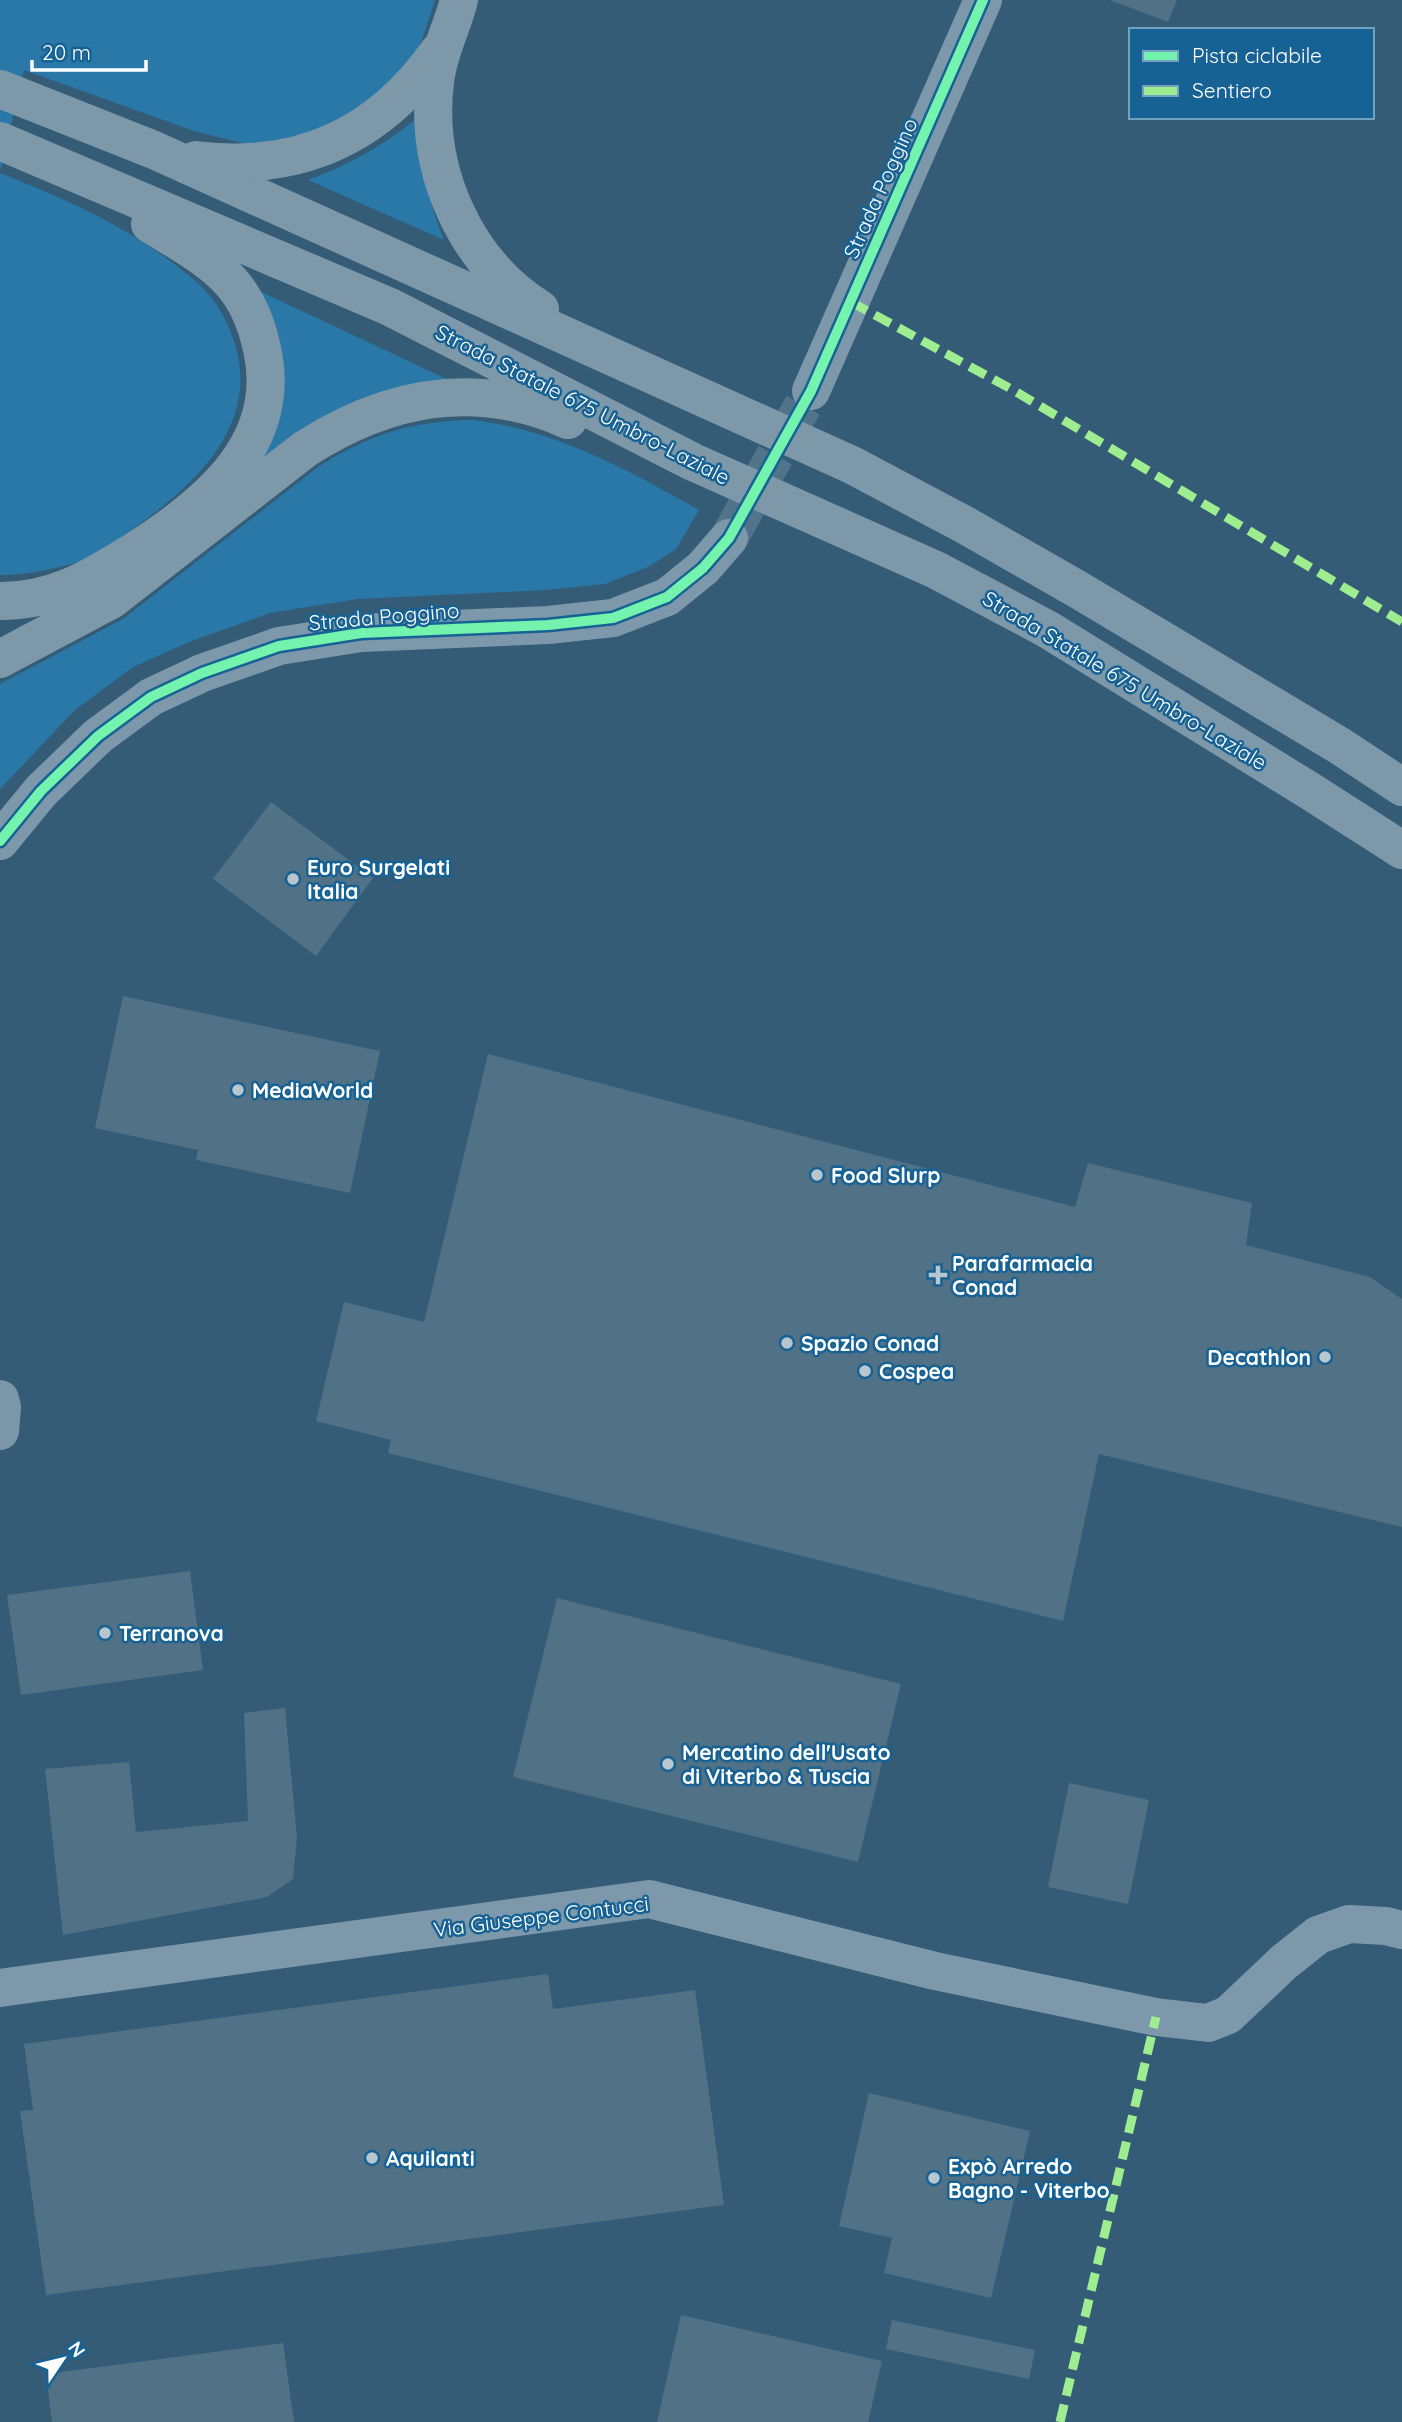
<svg xmlns="http://www.w3.org/2000/svg" width="1402" height="2422" font-family="Quicksand,sans-serif">
<rect width="100%" height="100%" fill="#345c77"/>
<path fill="#2978a8" d="M0 0H435L422 40 411 61 368 103 316 131 254 146 194 131 24 70 0 172Z
M416 119C420 160 428 202 444 240L308 180C348 165 383 146 416 119Z
M0 173C63 198 125 225 178 267 192 278 206 289 216 304 232 328 243 360 240 389 234 454 173 501 124 535 114 542 104 551 94 556 73 566 23 576 0 575Z
M257 290 451 381 253 472Z
M473 420C555 430 628 470 699 510L676 549 650 566 605 584 546 590 358 599 270 613 189 642 133 667 75 710 0 789V684L123 619 318 467C370 434 412 421 473 420Z"/>
<path fill="#517186" d="M1110 0H1177L1168 22Z
M271 802 373 878 316 956 213 879Z
M123 996 380 1051 350 1193 196 1160 198 1150 95 1128Z
M488 1054 1075 1207 1088 1163 1252 1203 1246 1245 1370 1277 1402 1299V1527L1099 1454 1063 1621 388 1453 391 1440 316 1421 344 1302 424 1322Z
M190 1571 203 1670 21 1695 7 1595Z
M557 1598 901 1684 858 1862 513 1777Z
M285 1708 297 1838 293 1879 267 1897 63 1935 45 1769 129 1762 136 1832 248 1821 244 1713Z
M1069 1783 1149 1800 1128 1904 1048 1887Z
M548 1974 553 2009 695 1990 724 2205 46 2295 20 2111 33 2110 24 2044Z
M869 2093 1030 2131 991 2298 884 2273 892 2238 839 2226Z
M681 2315 882 2361 868 2422H657Z
M892 2320 1035 2350 1029 2379 886 2349Z
M283 2343 294 2422H52L46 2374Z"/>
<g fill="none" stroke-linecap="round" stroke-linejoin="round">
<path stroke="#52748b" stroke-width="38" stroke-dasharray="38 19" stroke-linecap="butt" d="M729 538 811 391"/>
<path stroke="#7c98aa" stroke-width="38" d="M811 391 983 0
M0 841 41 791 98 736 151 697 202 673 279 646 361 633 548 625 613 618 667 597 703 568 729 538
M0 1988 649 1899 935 1971 1156 2017 1208 2023 1228 2015 1284 1962 1318 1935 1349 1924 1386 1926 1402 1930"/>
<path stroke="#7b96a8" stroke-width="38" d="M0 1399 2 1407 0 1431"/>
<path stroke="#7d98a9" stroke-width="38" d="M459 0C452 28 438 53 435 82 424 170 465 262 540 309
M0 89 154 150 852 465 965 525 1077 589 1340 746 1402 787
M0 141 390 307 693 462 936 570 1047 629 1310 791 1402 850
M196 160C300 173 380 135 439 51
M0 601C57 601 94 576 141 547 210 502 283 442 262 349 257 325 248 301 231 282 210 258 177 241 150 224
M0 659 111 600 305 449C388 396 475 379 568 420"/>
<path stroke="#9fed91" stroke-width="9" stroke-dasharray="18 9" stroke-linecap="butt" d="M851 302 1013 390 1402 622
M1060 2422 1156 2017"/>
<g stroke="#176294" stroke-width="15">
<path id="cycleway" d="M0 841 41 791 98 736 151 697 202 673 279 646 361 633 548 625 613 618 667 597 703 568 729 538 811 391 983 0"/>
</g>
<use href="#cycleway" stroke="#73f3ae" stroke-width="10"/>
</g>
<g fill="#b8c6cf" stroke="#176294" stroke-width="2.5">
<circle cx="293" cy="879" r="7"/>
<circle cx="238" cy="1090" r="7"/>
<circle cx="817" cy="1175" r="7"/>
<path d="M934.5 1264.5h7v7h7v7h-7v7h-7v-7h-7v-7h7z"/>
<circle cx="787" cy="1343" r="7"/>
<circle cx="1325" cy="1357" r="7"/>
<circle cx="865" cy="1371" r="7"/>
<circle cx="105" cy="1633" r="7"/>
<circle cx="668" cy="1764" r="7"/>
<circle cx="372" cy="2158" r="7"/>
<circle cx="934" cy="2178" r="7"/>
</g>
<g text-anchor="middle" dominant-baseline="central" stroke-width="5" stroke-linejoin="round" paint-order="stroke">
<g font-size="21" fill="#fff" stroke="#176294">
<text transform="translate(880 188) rotate(-66)">Strada Poggino</text>
<text transform="translate(583 404) rotate(27)">Strada Statale 675 Umbro-Laziale</text>
<text transform="translate(384 616) rotate(-5)">Strada Poggino</text>
<text transform="translate(1125 680) rotate(31)">Strada Statale 675 Umbro-Laziale</text>
<text transform="translate(541 1916) rotate(-7)">Via Giuseppe Contucci</text>
</g>
<g font-size="21" font-weight="bold" fill="#fff" stroke="#176294" text-anchor="start">
<text x="307" y="867">Euro Surgelati<tspan x="307" dy="24">Italia</tspan></text>
<text x="252" y="1090">MediaWorld</text>
<text x="831" y="1175">Food Slurp</text>
<text x="952" y="1263">Parafarmacia<tspan x="952" dy="24">Conad</tspan></text>
<text x="801" y="1343">Spazio Conad</text>
<text x="1311" y="1357" text-anchor="end">Decathlon</text>
<text x="879" y="1371">Cospea</text>
<text x="119" y="1633">Terranova</text>
<text x="682" y="1752">Mercatino dell'Usato<tspan x="682" dy="24">di Viterbo &amp; Tuscia</tspan></text>
<text x="386" y="2158">Aquilanti</text>
<text x="948" y="2166">Expò Arredo<tspan x="948" dy="24">Bagno - Viterbo</tspan></text>
</g>
</g>
<rect x="1129" y="28" width="245" height="91" fill="#176294" stroke="#74a1bf" stroke-width="2"/>
<rect x="1143" y="51" width="35" height="10" fill="#73f3ae" stroke="#74a1bf" stroke-width="2"/>
<text x="1192" y="63" font-size="21" fill="#ffffff">Pista ciclabile</text>
<rect x="1143" y="86" width="35" height="10" fill="#9fed91" stroke="#74a1bf" stroke-width="2"/>
<text x="1192" y="98" font-size="21" fill="#ffffff">Sentiero</text>
<g transform="translate(63 2359) rotate(55)" stroke="#176294" stroke-width="5" paint-order="stroke">
<path d="M0-5L12 26L0 18L-12 26Z" fill="#ffffff"/>
<text y="-10" font-size="19" font-weight="bold" text-anchor="middle" fill="#ffffff">N</text>
</g>
<path d="M32 60v10h114v-10" fill="none" stroke="#ffffff" stroke-width="3.5"/>
<text x="42" y="60" font-size="21" fill="#ffffff" stroke="#176294" stroke-width="5" paint-order="stroke">20 m</text>
</svg>
